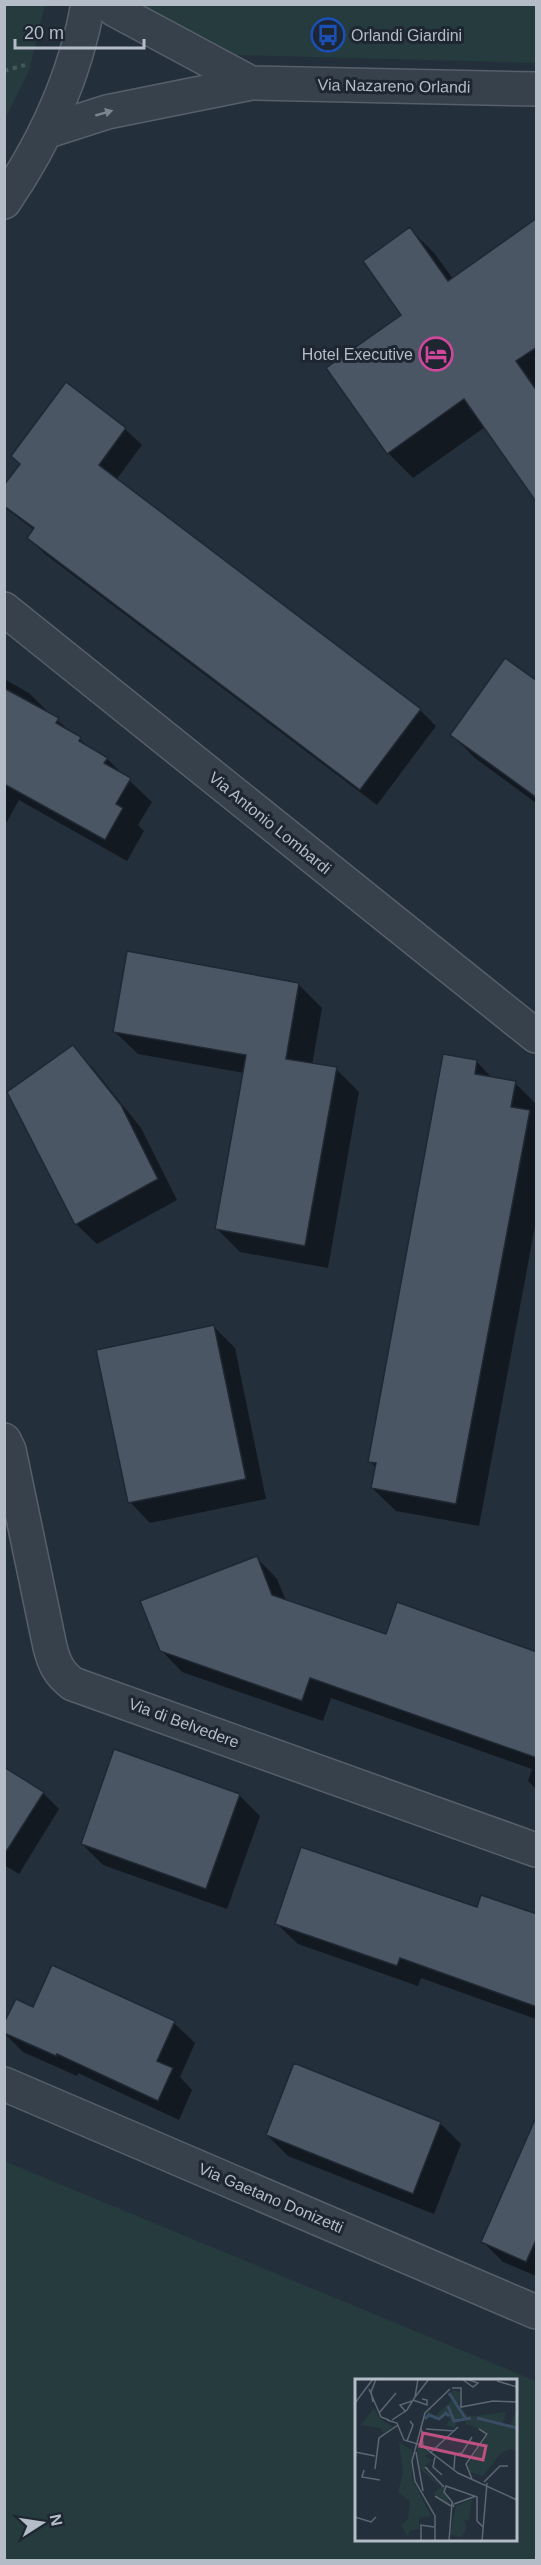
<svg xmlns="http://www.w3.org/2000/svg" width="541" height="2565" font-family="Helvetica,sans-serif">
<rect width="100%" height="100%" fill="#242f3c"/>
<path fill="#263b3d" fill-rule="evenodd" d="M5 4 45 5 29 71 5 119Z
M144 5H536V63L237 55Z
M4 2161 536 2381V2560H5ZM356 2380H516V2540H356Z"/>
<path fill="#0007" d="M536 220V500L485 427 413 478 388 453 403 316 410 229 435 254 453 279Z
M67 385 125 429 142 445 116 480 420 710 436 726 377 805 45 554 29 538 34 530 4 507V487L21 465Z
M4 679 29 693 52 716 95 752 107 759 152 802 138 825 144 831 127 861 19 800 4 827Z
M536 683V803L475 758 452 735Z
M298 984 322 1008 312 1065 336 1069 359 1092 328 1268 240 1252 217 1229 244 1073 138 1054 114 1031Z
M72 1047 93 1068 141 1128 177 1200 97 1244 76 1224Z
M477 1062 493 1079 515 1083 536 1104V1221L479 1526 396 1511 372 1488 376 1468 370 1461Z
M214 1327 235 1348 266 1499 150 1523 130 1502Z
M257 1558 277 1579 286 1601 387 1635 536 1653V1789L528 1781 532 1769 331 1698 323 1721 182 1672 161 1650Z
M4 1769 43 1793 59 1809 19 1874 4 1865Z
M239 1795 260 1816 227 1909 103 1865 82 1844Z
M478 1909 536 1916V2019L421 1978 418 1986 298 1944 277 1924Z
M34 2009 174 2023 195 2043 180 2077 192 2090 179 2120 78 2073 77 2076 23 2052 4 2033Z
M295 2065 441 2124 461 2144 434 2214 288 2156 267 2135Z
M536 2179V2276L503 2262 482 2241Z"/>
<path fill="#4a5664" stroke="#1f2833" stroke-width="1.5" d="M537 218V347L516 361 537 391V503L464 399 387 454 326 368 401 315 363 261 410 227 448 281Z
M66 382 126 428 99 465 421 709 360 790 27 538 34 528 4 506V485L20 464 11 456Z
M505 658 537 681V798L450 735Z
M4 688 59 718 56 723 81 737 79 741 108 758 104 763 131 778 116 804 123 808 105 840 4 784Z
M127 951 299 983 286 1059 337 1067 305 1246 215 1229 246 1055 113 1032Z
M73 1045 121 1105 158 1179 75 1225 7 1092Z
M443 1054 477 1060 475 1074 516 1081 511 1107 530 1110 456 1504 371 1488 376 1463 368 1462Z
M214 1325 246 1479 128 1503 96 1350Z
M257 1556 272 1595 386 1634 397 1602 537 1652V1758L310 1678 302 1701 160 1651 140 1601Z
M114 1749 240 1794 206 1889 81 1844Z
M4 1767 44 1792 4 1855Z
M301 1847 477 1907 481 1895 537 1914V2007L400 1958 397 1966 275 1924Z
M52 1965 175 2021 157 2061 173 2068 158 2101 57 2054 56 2056 4 2033V2023L16 1999 33 2007Z
M294 2063 441 2122 413 2194 266 2135Z
M537 2115V2238L526 2262 481 2242Z"/>
<g fill="none" stroke-linecap="round" stroke-linejoin="round">
<g stroke="#565f6a" stroke-width="36">
<path id="minor" d="M4 609 536 1036
M4 1440 9 1450 50 1647C54 1663 59 1674 73 1684L536 1850
M4 2084 536 2312"/>
</g>
<g stroke="#565f6a" stroke-width="36">
<path id="tertiary" d="M109 4 115 10 251 83
M48 131 107 112 251 83 536 89
M4 202C45 142 75 77 88 4"/>
</g>
<path stroke="#43585a" stroke-width="4" stroke-dasharray="4.5 4.5" stroke-linecap="butt" d="M4 71 25 65"/>
<use href="#minor" stroke="#37414c" stroke-width="33"/>
<use href="#tertiary" stroke="#37414c" stroke-width="33"/>
</g>
<defs><path id="oneway-solid" d="M-6-.8H1V-3.2L6.5 0L1 3.2V.8H-6Z" transform="scale(1.5)"/></defs>
<use fill="#7b8590" href="#oneway-solid" transform="translate(104 113) rotate(-16)"/>
<defs>
<g id="bus-ring" transform="scale(1.725)"><circle r="9.5" fill="#1d2631" stroke="#1a4fb4" stroke-width="1.5"/><path d="M-5-6H5V4H4V6H2V4H-2V6H-4V4H-5ZM-3.5-4V0h7V-4ZM-3.5 1.2v1.5H-2V1.2ZM2 1.2v1.5H3.5V1.2Z" fill="#1a4fb4"/></g>
<g id="hotel-ring" transform="scale(1.725)"><circle r="9.5" fill="#1d2631" stroke="#d1479c" stroke-width="1.5"/><path d="M-6-4.5h1.5V1H6V5H4.5V3h-9V5H-6ZM-4 0a1.8 1.8 0 1 1 3.6 0ZM.5 0V-2.5h3Q6-2.5 6 0Z" fill="#d1479c"/></g>
</defs>
<g fill-rule="evenodd">
<use href="#bus-ring" x="328" y="35"/>
<use href="#hotel-ring" x="436" y="354"/>
</g>
<g text-anchor="middle" dominant-baseline="central" stroke-width="6" stroke-linejoin="round" paint-order="stroke">
<g font-size="16" fill="#b3bcc7" stroke="#1d2631" text-anchor="start">
<text x="351" y="35">Orlandi Giardini</text>
<text x="413" y="354" text-anchor="end">Hotel Executive</text>
</g>
<g font-size="16" fill="#b3bcc7" stroke="#1d2631">
<text transform="translate(394 86) rotate(1)">Via Nazareno Orlandi</text>
<text transform="translate(270 823) rotate(39)">Via Antonio Lombardi</text>
<text transform="translate(184 1723) rotate(20)">Via di Belvedere</text>
<text transform="translate(271 2198) rotate(23)">Via Gaetano Donizetti</text>
</g>
</g>
<g transform="translate(355 2379)">
<rect width="162" height="162" fill="#242f3c"/>
<path d="M100 11 107 14 103 25 113 38 151 33 148 44 155 46 162 30V72L155 70 145 75 128 97 115 93 113 86 134 54 111 45V41L102 43 100 49 91 46 95 41 91 34 84 40 71 36 74 32 80 37 97 21 93 15ZM19 29 25 40 38 48 29 54 25 49 6 46ZM44 63 57 71V99L76 137 64 139V150L54 152 53 158 46 146 53 140 55 122 43 113 48 94ZM62 65 75 75 70 77 78 82 74 83 77 88 72 84 69 90 88 108 95 125 78 114 86 108 64 89ZM117 120 114 142 109 141 112 149 107 158 95 156 101 127Z" fill="#263b3d"/>
<path fill="none" stroke="#394d64" stroke-width="3" d="M94 14 111 40M93 27 99 42 116 39M122 39 162 49M70 40 74 36 84 40 91 34 94 37"/>
<path fill="none" stroke="#5d6774" stroke-width="1.5" d="M107 0 118 8 123 4 111 0M142 2 162 8M97 9H106V28L138 22 162 23M14 10 26 38 34 41M60 18 74 0M58 21 72 26V21L67 20M18 23 16 13 21 0M0 24 18 0M51 33 45 26 57 22M24 34 41 14M32 41 42 44 49 61 66 66 103 94 162 121M37 41 52 31 60 18 63 0M66 47 68 66M71 50 100 52M52 62 58 46 55 42M0 73 20 77M61 73 68 112M75 74 103 48M80 78 78 88 87 96M20 90 24 59 43 46M73 90 70 88 89 108M99 90 100 75 107 74 117 58M9 91 7 98 25 101M117 100 111 85 132 55 124 50M129 103 145 87H153M80 117 96 127M98 124 89 113 91 107 122 118V142L128 148M99 125 121 117M0 138 16 143 21 138M66 162V146L79 148M80 162V137L60 102 57 82 70 34 95 10M94 162 97 124 99 128M127 162 132 104"/>
<path fill="#bd5181" fill-opacity="0.15" stroke="#bd5181" stroke-width="3" d="M68 54 131 67 128 81 65 67Z"/>
<rect width="162" height="162" fill="none" stroke="#b3bcc7" stroke-width="3"/>
</g>
<rect width="541" height="2565" fill="none" stroke="#b3bcc7" stroke-width="12"/>
<g transform="translate(42 2523) rotate(78)" stroke="#1d2631" stroke-width="4.5" paint-order="stroke">
<path d="M0-4.5L10 22L0 15L-10 22Z" fill="#b3bcc7"/>
<text y="-9" font-size="16" font-weight="bold" text-anchor="middle" fill="#b3bcc7">N</text>
</g>
<path d="M15 39v9h129v-9" fill="none" stroke="#b3bcc7" stroke-width="3"/>
<text x="24" y="39" font-size="18" fill="#b3bcc7" stroke="#1d2631" stroke-width="4.5" paint-order="stroke">20 m</text>
</svg>
